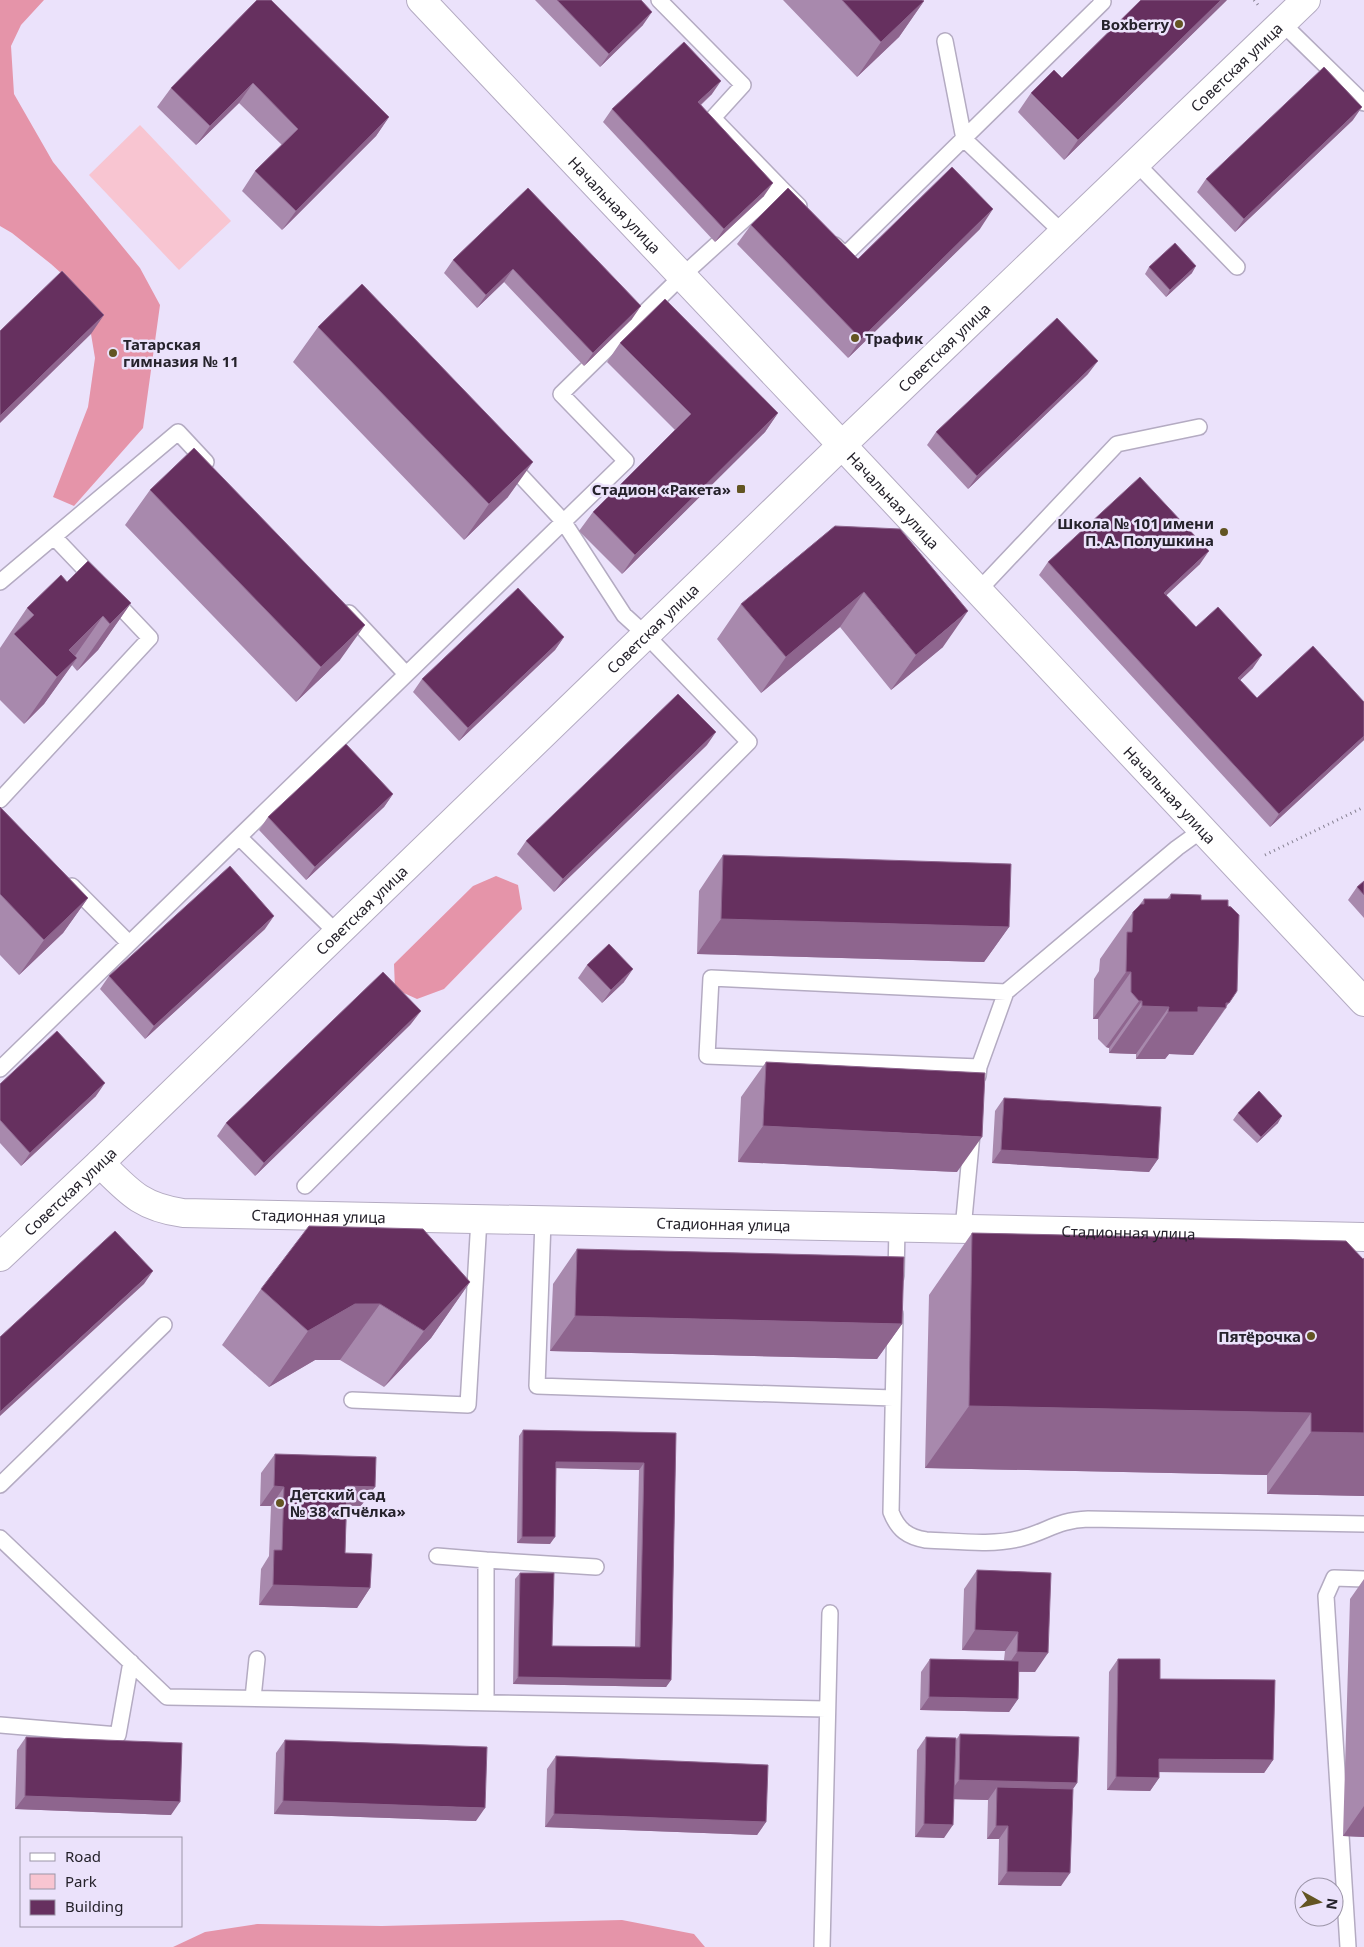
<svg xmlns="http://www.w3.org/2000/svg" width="1364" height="1947" font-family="'Noto Sans',sans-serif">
<rect width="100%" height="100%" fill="#ebe2fb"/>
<path fill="#f8c5d1" d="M140 125 231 221 179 270 89 175Z"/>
<path fill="#e594a9" d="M0 0H44L21 25 11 46 14 94 53 162 140 268 160 305 143 428 74 506 53 497 88 407 95 358 91 334 71 282 51 264 12 233 0 226Z
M496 876 518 885 522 909 444 989 417 999 395 989 394 964 473 886Z
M622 1920 694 1934 705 1947H173L205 1932 257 1924 382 1926Z"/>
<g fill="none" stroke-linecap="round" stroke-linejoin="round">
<g stroke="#b4abc2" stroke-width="18">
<path id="lane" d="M659 0 743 85 713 118 780 187
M1282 23 1364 103
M945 41 964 139 1063 233
M1136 163 1237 267
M835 245 845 255 1103 2 1101 0
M54 537 96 581
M0 582 178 432 206 462
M978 591 1117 444 1199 427
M349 613 406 674
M0 800 150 638 112 598
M239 837 337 933
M72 886 129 943
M979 1067 707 1056 711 978 1006 992
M0 1069 626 461 561 394 682 276 780 187 799 206
M978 1076 979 1067 1006 992 1177 848 1202 830
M305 1186 749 742 646 635 624 615 563 521 509 463
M543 1221 537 1386 893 1398
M963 1229 972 1134
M896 1276 897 1228
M895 1314 891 1512C898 1530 908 1537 926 1540 957 1541 992 1546 1022 1538 1048 1531 1058 1520 1088 1519L1364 1524
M352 1400 468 1405 479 1219
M0 1485 164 1325
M0 1538 167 1697 826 1709
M437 1556 486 1560V1703
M486 1560 596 1567
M253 1698 257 1659
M0 1725 118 1735 131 1662
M822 1947 830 1613
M1348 1947 1326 1596 1334 1578 1364 1579"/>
</g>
<g stroke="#b4abc2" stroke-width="30">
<g id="street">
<path id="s1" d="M421 0 823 425 1364 1002"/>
<path id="s2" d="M100 1163C129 1192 141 1207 183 1213L1364 1237"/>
</g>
</g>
<g stroke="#b4abc2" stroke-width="30">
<g id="secondary">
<path id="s3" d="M0 1257 100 1163 842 445 1306 0"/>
</g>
</g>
<path stroke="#868091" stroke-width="3" stroke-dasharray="1 4" stroke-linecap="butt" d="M1254 0 1259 6
M1265 855 1364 807"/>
<use href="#lane" stroke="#fff" stroke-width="15"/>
<use href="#street" stroke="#fff" stroke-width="28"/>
<use href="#secondary" stroke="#fff" stroke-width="28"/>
</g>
<path fill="#a889ad" d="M257 0 389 117 376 136 282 230 242 191 255 171 282 145 239 103 196 145 157 107 171 88Z
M535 0H641L643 25 600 67Z
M783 0H922L924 1 899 37 857 77Z
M1227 0 1064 160 1018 112 1031 93Z
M712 94 701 105 764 196 715 242 603 122 612 109Z
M1353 120 1235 232 1197 192 1206 179Z
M528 188 632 319 584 366 504 282 477 308 444 273 453 260Z
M751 225 858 259 980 229 848 358 737 244Z
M1149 267 1192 273 1166 297 1145 274Z
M318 327 508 497 464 540 293 362Z
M620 343 778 413 765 432 622 574 579 531 593 512 675 430 607 362Z
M1088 374 968 489 927 445 936 432Z
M150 490 340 660 296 702 125 525Z
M835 526 943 647 891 690 840 627 761 693 717 639 741 604Z
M1048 562 1200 564 1166 595 1196 627 1253 668 1240 680 1257 698 1364 702V740L1270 827 1039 575Z
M67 582 131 603 98 650 77 671 72 665 44 704 24 724 0 700V648L27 608Z
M564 637 555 650 459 741 413 692 422 679Z
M707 745 554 892 517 854 526 841Z
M393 794 384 807 306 880 259 830 268 817Z
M0 807 88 898 63 933 19 975 0 955Z
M723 855 1009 927 984 962 697 954 699 891Z
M1364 881V918L1348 900 1357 887Z
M1171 894 1201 900 1226 1008 1193 1055 1169 1054 1165 1059H1136V1054L1109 1053V1048L1106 1047 1098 1039V1019H1093L1094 979 1099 971 1100 959 1133 912 1137 908 1144 899H1167Z
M265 929 145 1039 100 989 109 976Z
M587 965 624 982 602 1003 578 978Z
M411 1024 255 1176 217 1136 226 1123Z
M766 1062 957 1172 738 1162 741 1097Z
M0 1084 96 1096 21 1166 0 1143Z
M1004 1098 1158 1159 1149 1172 992 1163 995 1111Z
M1238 1113 1278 1123 1257 1143 1233 1120Z
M972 1233 1346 1241 1364 1496 1267 1494V1475L925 1468 929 1295Z
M577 1249 902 1324 877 1359 550 1351 553 1284Z
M470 1282 431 1338 384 1387 340 1360H315L269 1387 222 1345 261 1289Z
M523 1430 676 1433 671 1680 666 1687 513 1684 515 1579 520 1573 552 1646 635 1647 639 1470 556 1468 550 1544 517 1543 519 1436Z
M275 1454 361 1506H347L345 1553 370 1588 357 1608 259 1605 261 1569 269 1556 271 1506H260L261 1473Z
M977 1570 1051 1573 1035 1672H1018V1699L1009 1712 920 1710 921 1672 930 1659 1004 1660 1005 1651 962 1650 964 1589Z
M1364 1579V1837L1343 1836 1350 1599Z
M1118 1659 1160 1679 1273 1760 1264 1773 1159 1772V1778L1150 1791 1107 1790 1109 1672Z
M960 1734 1077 1783 1073 1789 1061 1886 998 1885 999 1839H987L988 1800 954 1799 944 1838 915 1837 917 1750 926 1737 956 1740Z
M26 1737 171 1815 15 1809 17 1750Z
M285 1740 476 1821 274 1814 276 1753Z
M556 1756 766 1822 757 1835 545 1827 547 1769Z"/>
<path fill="#8e658e" d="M1221 0H1227L1064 160 1078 140Z
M924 1 899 37 857 77 881 42Z
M652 12 643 25 600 67 609 54Z
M721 81 712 94 689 115 698 102Z
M253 83 239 103 196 145 210 126Z
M1362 107 1353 120 1235 232 1244 219Z
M389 117 376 136 282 230 296 211Z
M773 183 764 196 715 242 724 229Z
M993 209 980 229 848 358 861 339Z
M1196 266 1192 273 1166 297 1170 290Z
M513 269 504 282 477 308 486 295Z
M641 306 632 319 584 366 593 353Z
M104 315 91 334 0 423V416Z
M1098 361 1088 374 968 489 977 476Z
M778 413 765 432 622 574 635 555Z
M533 462 508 497 464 540 489 504Z
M1209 551 1200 564 1155 606 1164 593Z
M864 592 840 627 761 693 786 657Z
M131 603 98 650 77 671 110 624Z
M968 611 943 647 891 690 916 655Z
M103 616 70 663 69 650Z
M365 625 340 660 296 702 321 667Z
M564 637 555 650 459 741 468 728Z
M1262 655 1253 668 1229 691 1238 678Z
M77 658 44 704 24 724 57 677Z
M716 732 707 745 554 892 563 879Z
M1364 736V740L1270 827 1279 814Z
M393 794 384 807 306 880 315 867Z
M88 898 63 933 19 975 44 940Z
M274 916 265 929 145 1039 154 1026Z
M721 919 1009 927 984 962 697 954Z
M633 969 624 982 602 1003 611 990Z
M1126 972H1131L1098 1019H1093Z
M1237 991 1193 1055 1169 1054 1165 1059H1136L1168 1012 1226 1003Z
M1139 1001H1142L1109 1048 1106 1047Z
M1142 1006 1169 1007 1136 1054 1109 1053Z
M421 1011 411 1024 255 1176 264 1163Z
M105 1083 96 1096 21 1166 30 1153Z
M1282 1116 1278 1123 1257 1143 1261 1137Z
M763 1126 982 1137 957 1172 738 1162Z
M1001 1150 1158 1159 1149 1172 992 1163Z
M153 1271 144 1284 0 1416V1412Z
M470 1282 431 1338 384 1387 424 1331Z
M355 1304H380L340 1360H315L269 1387 308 1331Z
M575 1316 902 1324 877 1359 550 1351Z
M969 1406 1311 1413 1267 1475 925 1468Z
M1311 1432 1364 1433V1496L1267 1494Z
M556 1462 644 1463 639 1470 552 1468Z
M274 1486 284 1487 271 1506H260Z
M347 1486 375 1487 361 1506 334 1505Z
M522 1537H555L550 1544 517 1543Z
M273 1585 370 1588 357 1608 259 1605Z
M975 1630 1018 1632 1005 1651 962 1650Z
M1017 1652 1048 1653 1035 1672 1004 1671Z
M518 1677 671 1680 666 1687 513 1684Z
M929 1697 1018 1699 1009 1712 920 1710Z
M1159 1759 1273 1760 1264 1773 1150 1772Z
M1116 1777 1159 1778 1150 1791 1107 1790Z
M959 1780 1077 1783 1064 1802 997 1787 988 1800 945 1799Z
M25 1796 180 1802 171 1815 15 1809Z
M283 1801 485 1808 476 1821 274 1814Z
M1364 1806V1837L1343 1836Z
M554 1814 766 1822 757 1835 545 1827Z
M924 1824 953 1825 944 1838 915 1837Z
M996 1826H1008L999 1839H987Z
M1007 1872 1070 1873 1061 1886 998 1885Z"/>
<path fill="#66305f" stroke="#8e658e" d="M257 0H271L389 117 296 211 255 171 298 129 253 83 210 126 171 88Z
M557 0H641L652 12 609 54Z
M842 0H922L924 1 881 42Z
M1141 0H1221L1078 140 1031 93 1054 70 1062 78Z
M684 42 721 81 698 102 773 183 724 229 612 109Z
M1324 67 1362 107 1244 219 1206 179Z
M952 167 993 209 861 339 751 225 788 188 858 259Z
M528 188 641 306 593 353 513 269 486 295 453 260Z
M1175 243 1196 266 1170 290 1149 267Z
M62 271 104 315 0 416V331Z
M362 284 533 462 489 504 318 327Z
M665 299 778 413 635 555 593 512 691 414 620 343Z
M1057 318 1098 361 977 476 936 432Z
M194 448 365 625 321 667 150 490Z
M1140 477 1209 551 1164 593 1196 627 1218 607 1262 655 1238 678 1257 698 1313 646 1364 702V736L1279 814 1048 562Z
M835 526 900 529 968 611 916 655 864 592 786 657 741 604Z
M88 561 131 603 110 624 103 616 69 650 77 658 57 677 14 634 34 615 27 608 61 575 67 582Z
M518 588 564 637 468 728 422 679Z
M678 694 716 732 563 879 526 841Z
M346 744 393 794 315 867 268 817Z
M0 807 88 898 44 940 0 894Z
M723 855 1011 864 1009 927 721 919Z
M230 866 274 916 154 1026 109 976Z
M1364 881V895L1357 887Z
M1171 894 1201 895V900H1228V906L1231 907 1239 915 1237 991 1229 1003H1226V1008L1198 1007V1012H1168L1169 1007 1142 1006V1001H1139L1131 992V972H1126L1127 932H1132L1133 912 1141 904H1144V899H1170Z
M609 944 633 969 611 990 587 965Z
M383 972 421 1011 264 1163 226 1123Z
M57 1031 105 1083 30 1153 0 1120V1084Z
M766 1062 985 1073 982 1137 763 1126Z
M1259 1091 1282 1116 1261 1137 1238 1113Z
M1004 1098 1161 1107 1158 1159 1001 1150Z
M309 1226 423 1229 470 1282 424 1331 380 1304H355L308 1331 261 1289Z
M115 1231 153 1271 0 1412V1337Z
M972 1233 1346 1241 1363 1259 1364 1258V1433L1311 1432V1413L969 1406Z
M577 1249 904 1257 902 1324 575 1316Z
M523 1430 676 1433 671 1680 518 1677 520 1573H554L552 1646 640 1647 644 1463 556 1462 555 1537H522Z
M275 1454 376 1457 375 1487 347 1486 345 1553 372 1554 370 1588 273 1585 274 1550H282L284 1487 274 1486Z
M977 1570 1051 1573 1048 1653 1017 1652 1018 1632 975 1630Z
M930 1659 1019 1661 1018 1699 929 1697Z
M1118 1659H1160V1679L1275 1680 1273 1760 1159 1759V1778L1116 1777Z
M960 1734 1079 1737 1077 1783 959 1780Z
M26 1737 182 1743 180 1802 25 1796Z
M926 1737 956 1738 953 1825 924 1824Z
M285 1740 487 1747 485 1808 283 1801Z
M556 1756 768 1765 766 1822 554 1814Z
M997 1787 1073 1789 1070 1873 1007 1872 1008 1826H996Z"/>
<g fill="#635522" stroke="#ebe2fb" stroke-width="2">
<circle cx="1179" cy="24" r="5"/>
<circle cx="855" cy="338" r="5"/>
<circle cx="113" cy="353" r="5"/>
<rect x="736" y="484" width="10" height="10" rx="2.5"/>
<circle cx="1224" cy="532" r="5"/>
<circle cx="1311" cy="1336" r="5"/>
<circle cx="280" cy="1503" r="5"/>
</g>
<g text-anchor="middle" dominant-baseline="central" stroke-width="5" stroke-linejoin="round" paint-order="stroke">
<g font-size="15" font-weight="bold" fill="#25222b" stroke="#ebe2fb" text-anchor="end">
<text x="1169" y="24">Boxberry</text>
<text x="865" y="338" text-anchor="start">Трафик</text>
<text x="123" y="344" text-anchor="start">Татарская<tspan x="123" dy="17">гимназия № 11</tspan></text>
<text x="731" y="489">Стадион «Ракета»</text>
<text x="1214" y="523">Школа № 101 имени<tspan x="1214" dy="17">П. А. Полушкина</tspan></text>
<text x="1301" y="1336">Пятёрочка</text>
<text x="290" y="1494" text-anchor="start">Детский сад<tspan x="290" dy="17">№ 38 «Пчёлка»</tspan></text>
</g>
<g font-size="15" fill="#25222b" stroke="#ebe2fb">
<text stroke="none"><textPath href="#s3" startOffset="1716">Советская улица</textPath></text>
<text stroke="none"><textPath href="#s1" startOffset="282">Начальная улица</textPath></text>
<text stroke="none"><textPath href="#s3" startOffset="1311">Советская улица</textPath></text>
<text stroke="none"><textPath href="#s1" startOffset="688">Начальная улица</textPath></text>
<text stroke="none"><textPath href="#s3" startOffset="906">Советская улица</textPath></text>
<text stroke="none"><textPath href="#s1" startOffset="1092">Начальная улица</textPath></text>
<text stroke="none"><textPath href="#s3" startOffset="501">Советская улица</textPath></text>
<text stroke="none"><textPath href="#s3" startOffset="96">Советская улица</textPath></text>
<text stroke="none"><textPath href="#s2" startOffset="235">Стадионная улица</textPath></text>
<text stroke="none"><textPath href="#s2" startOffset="640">Стадионная улица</textPath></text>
<text stroke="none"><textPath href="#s2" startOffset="1045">Стадионная улица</textPath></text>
</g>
</g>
<rect x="20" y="1837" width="162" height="90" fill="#ebe2fb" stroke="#9c95a8"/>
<rect x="30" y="1853" width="25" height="8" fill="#ffffff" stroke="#9c95a8"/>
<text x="65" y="1862" font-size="15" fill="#25222b">Road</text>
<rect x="30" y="1874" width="25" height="15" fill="#f8c5d1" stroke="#9c95a8"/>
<text x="65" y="1887" font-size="15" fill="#25222b">Park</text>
<rect x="30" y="1900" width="25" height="15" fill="#66305f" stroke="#9c95a8"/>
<text x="65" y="1912" font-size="15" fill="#25222b">Building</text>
<g transform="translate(1319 1902) rotate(98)"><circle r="24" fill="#ebe2fb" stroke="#9c95a8"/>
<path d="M0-4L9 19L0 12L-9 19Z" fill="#635522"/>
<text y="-8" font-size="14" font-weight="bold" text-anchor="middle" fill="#25222b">N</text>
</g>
</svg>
